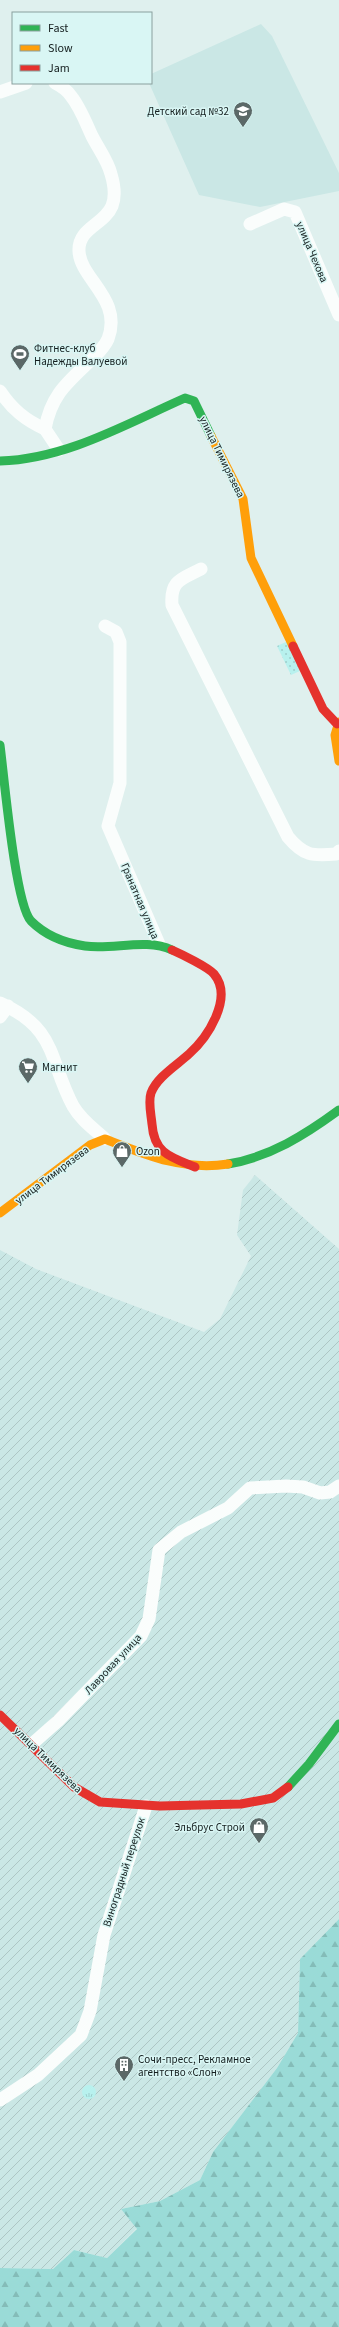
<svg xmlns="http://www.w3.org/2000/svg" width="339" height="2327" font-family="'Source Sans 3',sans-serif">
<defs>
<pattern id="industrial-furrows" width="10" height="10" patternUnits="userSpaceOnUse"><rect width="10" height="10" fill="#cae7e5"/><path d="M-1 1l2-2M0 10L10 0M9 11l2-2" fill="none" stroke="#adc6c4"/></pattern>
<pattern id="grass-tufts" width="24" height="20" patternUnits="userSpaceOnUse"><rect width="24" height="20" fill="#b8f1ee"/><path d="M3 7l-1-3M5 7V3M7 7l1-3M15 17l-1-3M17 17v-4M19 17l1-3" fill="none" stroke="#9dcecc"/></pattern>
<pattern id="forest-firs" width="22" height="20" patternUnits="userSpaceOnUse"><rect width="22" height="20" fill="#9adbd7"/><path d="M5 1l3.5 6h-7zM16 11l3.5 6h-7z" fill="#84bcb8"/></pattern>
<pattern id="park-dots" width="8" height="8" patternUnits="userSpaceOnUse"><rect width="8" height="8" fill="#b8f1ee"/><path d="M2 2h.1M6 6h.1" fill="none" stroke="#9dcecc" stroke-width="1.8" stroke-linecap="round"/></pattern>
</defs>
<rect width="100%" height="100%" fill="#dff0ee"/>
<path fill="#cae7e5" d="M261 24 272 36 339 173V191L260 207 199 195 149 83H151V74Z"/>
<path fill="url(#industrial-furrows)" d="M255 1175 339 1249V1919L300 1959 298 2033 277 2068 213 2152 200 2180 160 2201 121 2209 137 2228 107 2258 74 2250 53 2269 0 2268V1250L36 1269 204 1332 220 1319 251 1256 237 1235 243 1190Z"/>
<path fill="url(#grass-tufts)" d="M82 2092a7 7 0 1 1 14 0a7 7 0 1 1-14 0Z"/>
<path fill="url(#forest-firs)" d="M339 1919V2327H0V2268L53 2269 74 2250 107 2258 137 2229 121 2209 160 2201 200 2180 213 2152 277 2068 298 2033 300 1959Z"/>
<path fill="url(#park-dots)" d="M288 641 302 670 291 675 277 646Z"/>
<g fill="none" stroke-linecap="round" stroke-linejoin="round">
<path stroke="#fafdfc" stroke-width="13" d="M55 83C61 86 67 90 71 96 80 107 86 123 92 136 98 148 108 161 111 174 114 184 116 196 112 206 104 225 78 228 79 251 80 279 123 299 108 339 104 348 97 354 91 360 67 383 51 395 45 429L59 450
M0 92 26 83
M250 224 284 209 295 212 339 315
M0 391C12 409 25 420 45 429
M201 569C182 579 170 580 172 605L288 837C304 856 312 856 336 854L339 851
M105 626 116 632 120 642V783L108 826 159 944
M0 1003C58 1029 48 1059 73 1106 81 1120 94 1129 105 1139
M0 1017 8 1006
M32 1744 58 1721 141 1636 149 1619 159 1550 181 1532 228 1508 250 1488 286 1486 303 1487 320 1493 330 1492 339 1486
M0 2100 38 2075 81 2035 90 2011 104 1935 146 1806"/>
<path stroke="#30b455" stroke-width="9" d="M0 461C66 459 126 424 185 398L194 401 211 436
M0 745C4 775 15 904 31 921 46 936 64 943 85 946 113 950 146 938 172 950
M228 1164C270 1157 305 1135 339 1110
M288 1787 309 1764 339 1724"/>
<path stroke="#ff9f0a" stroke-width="9" d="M211 436 243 499 251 558 293 646
M339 722 335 735 339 761
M0 1213 90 1145 105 1139C146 1155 183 1171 228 1164"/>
<path stroke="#e5322d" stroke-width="9" d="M293 646 323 709 337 724
M172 950C181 954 208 967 214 974 234 998 207 1038 189 1054 177 1065 157 1077 151 1093 148 1102 151 1114 152 1124 154 1153 170 1157 195 1167
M0 1715 74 1787 100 1802 160 1806 241 1804 273 1798 288 1787"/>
</g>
<defs>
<g id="school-pin" transform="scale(1)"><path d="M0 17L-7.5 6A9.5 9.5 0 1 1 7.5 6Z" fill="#5b6867" stroke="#d9f6f4"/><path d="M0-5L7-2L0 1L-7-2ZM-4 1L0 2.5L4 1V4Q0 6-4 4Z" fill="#fff"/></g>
<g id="stadium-pin" transform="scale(1)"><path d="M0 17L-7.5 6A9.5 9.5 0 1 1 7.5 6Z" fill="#5b6867" stroke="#d9f6f4"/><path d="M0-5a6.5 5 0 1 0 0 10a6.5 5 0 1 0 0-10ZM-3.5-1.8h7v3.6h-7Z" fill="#fff"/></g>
<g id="supermarket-pin" transform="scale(1)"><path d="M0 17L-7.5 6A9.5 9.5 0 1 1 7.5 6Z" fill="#5b6867" stroke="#d9f6f4"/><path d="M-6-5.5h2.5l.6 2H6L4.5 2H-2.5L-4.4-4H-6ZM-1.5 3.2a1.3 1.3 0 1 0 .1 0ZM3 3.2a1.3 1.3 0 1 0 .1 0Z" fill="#fff"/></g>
<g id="shop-pin" transform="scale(1)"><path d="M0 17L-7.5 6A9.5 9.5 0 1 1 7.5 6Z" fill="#5b6867" stroke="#d9f6f4"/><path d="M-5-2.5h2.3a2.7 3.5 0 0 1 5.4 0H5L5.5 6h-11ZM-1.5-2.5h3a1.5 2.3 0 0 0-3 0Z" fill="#fff"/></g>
<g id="building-pin" transform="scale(1)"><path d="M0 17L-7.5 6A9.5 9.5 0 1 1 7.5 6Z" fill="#5b6867" stroke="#d9f6f4"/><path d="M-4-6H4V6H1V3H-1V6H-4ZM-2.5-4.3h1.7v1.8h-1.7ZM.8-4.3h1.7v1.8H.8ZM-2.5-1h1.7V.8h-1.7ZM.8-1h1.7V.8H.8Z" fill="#fff"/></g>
</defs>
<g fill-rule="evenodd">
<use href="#school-pin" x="243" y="111"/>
<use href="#stadium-pin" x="20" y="354"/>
<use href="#supermarket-pin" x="28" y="1067"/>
<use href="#shop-pin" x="122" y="1151"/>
<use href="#shop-pin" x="259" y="1827"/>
<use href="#building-pin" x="124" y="2065"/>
</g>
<g text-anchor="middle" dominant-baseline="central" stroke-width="3" stroke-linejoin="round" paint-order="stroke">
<g font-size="11" fill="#141e1e" stroke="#d9f6f4" text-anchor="start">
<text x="229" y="111" text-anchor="end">Детский сад №32</text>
<text x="34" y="348">Фитнес-клуб<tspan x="34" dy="13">Надежды Валуевой</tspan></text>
<text x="42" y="1067">Магнит</text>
<text x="136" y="1151">Ozon</text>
<text x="245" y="1827" text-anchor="end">Эльбрус Строй</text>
<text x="138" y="2059">Сочи-пресс, Рекламное<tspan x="138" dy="13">агентство «Слон»</tspan></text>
</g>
<g font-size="11" fill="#141e1e" stroke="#d9f6f4">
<text transform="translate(312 252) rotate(67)">улица Чехова</text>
<text transform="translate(222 457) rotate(64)">улица Тимирязева</text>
<text transform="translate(140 901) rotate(67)">Гранатная улица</text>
<text transform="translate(52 1175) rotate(-37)">улица Тимирязева</text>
<text transform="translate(113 1664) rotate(-47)">Лавровая улица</text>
<text transform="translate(48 1760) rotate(44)">улица Тимирязева</text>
<text transform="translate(124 1872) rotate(-72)">Виноградный переулок</text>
</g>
</g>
<rect x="12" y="12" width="140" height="72" fill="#d9f6f4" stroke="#8aa09e"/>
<rect x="20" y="25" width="20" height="6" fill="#30b455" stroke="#8aa09e"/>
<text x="48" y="32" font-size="12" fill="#141e1e">Fast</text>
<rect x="20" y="45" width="20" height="6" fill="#ff9f0a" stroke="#8aa09e"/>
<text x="48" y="52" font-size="12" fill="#141e1e">Slow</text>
<rect x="20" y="65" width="20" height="6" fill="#e5322d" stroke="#8aa09e"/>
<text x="48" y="72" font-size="12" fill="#141e1e">Jam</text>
</svg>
